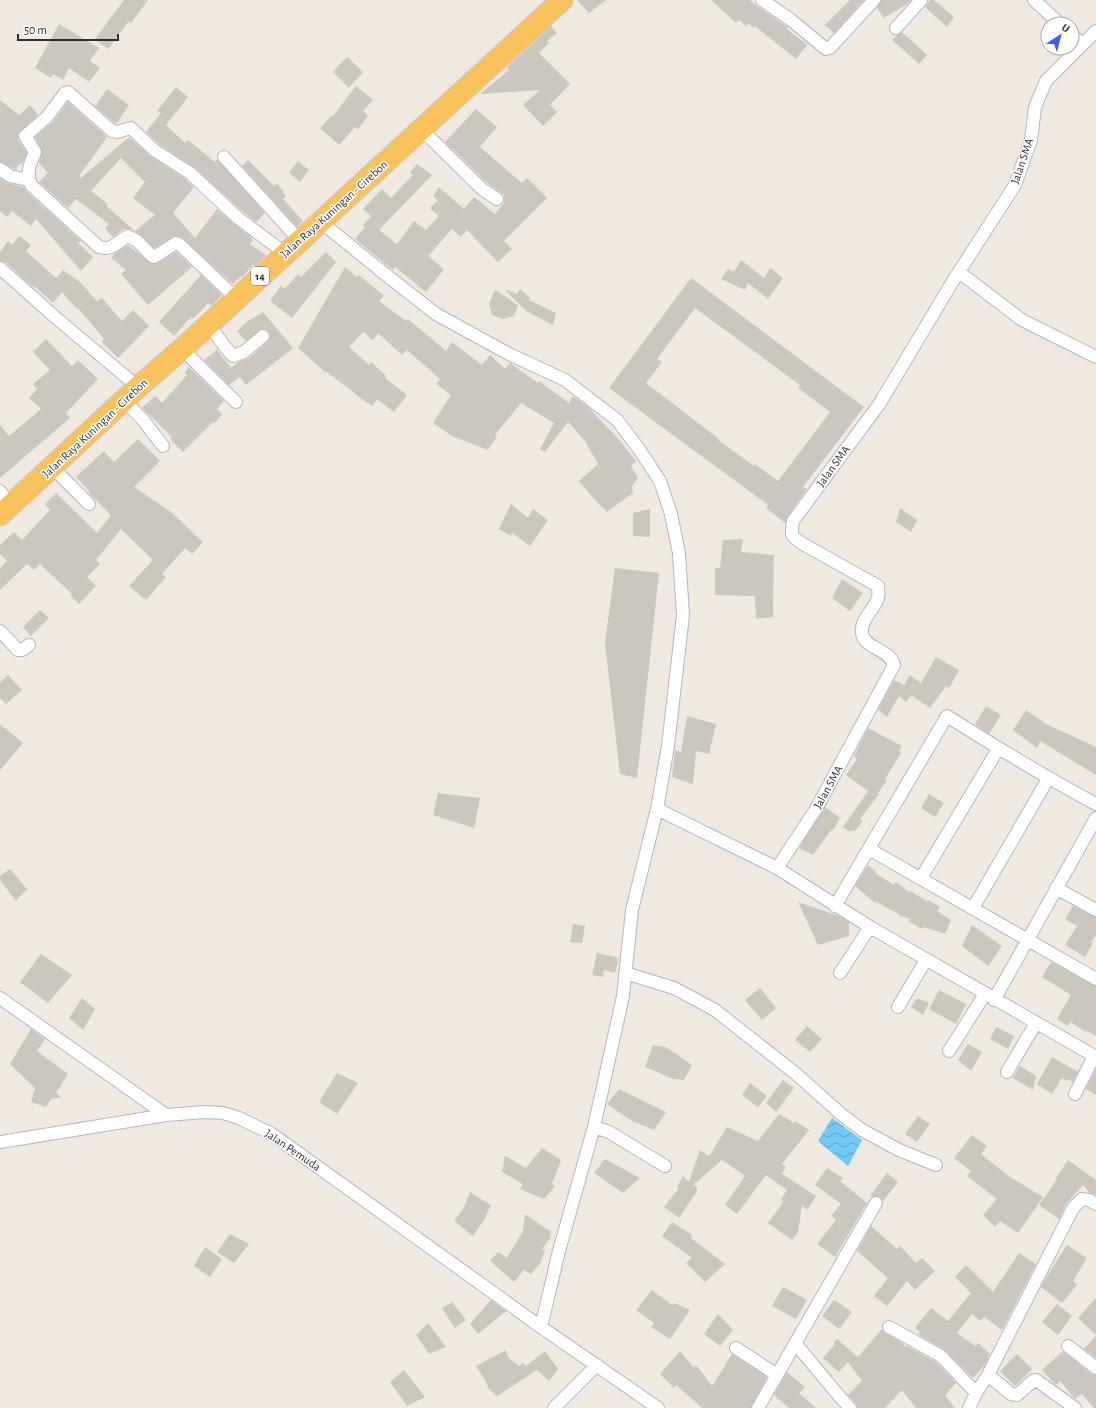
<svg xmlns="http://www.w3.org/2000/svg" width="1096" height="1408" font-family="'Alegreya Sans',sans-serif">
<defs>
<pattern id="water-waves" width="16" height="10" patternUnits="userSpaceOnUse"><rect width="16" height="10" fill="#70caf3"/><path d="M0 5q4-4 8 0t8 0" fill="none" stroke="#5ca4c5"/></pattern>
</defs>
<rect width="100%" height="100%" fill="#efe9e0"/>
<path fill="url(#water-waves)" d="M832 1118 862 1140 848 1166 818 1141Z"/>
<path fill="#cbc7be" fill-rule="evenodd" d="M124 0H148L131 23 128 22 108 49 95 39Z
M577 0H606L589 13Z
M711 0H750L757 6 786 26 788 27 786 28 807 45 796 59 755 26 754 28 748 23 746 26 739 20 736 23Z
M850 0H864L834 33 825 25Z
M881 0H911L907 4 884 18 877 8Z
M930 0H934L954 17 947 27 925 7Z
M59 24 99 48 90 61 100 68 89 82 69 68 63 80 53 74 51 78 35 68Z
M551 26 557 33 547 41 549 43 539 53 570 84 550 105 557 112 543 126 523 105 540 90 480 94 509 70 507 67Z
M902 32 927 55 919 64 892 40 897 35Z
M347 57 363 72 349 88 333 72Z
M356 86 373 100 363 111 368 116 358 129 355 127 339 145 320 128 332 115 333 116Z
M176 87 188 97 166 125 185 143 188 140 215 162 217 159 265 213 256 222 243 212 195 168 159 144 146 132 161 113 157 111Z
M107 89 129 105 116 124 95 106Z
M0 100 19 115 30 105 38 115 18 134V140L27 153 23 162 16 168 17 170 0 162Z
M68 102 107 137 79 176 81 178 129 137 150 156 185 179 194 187 173 213 195 238 217 209 234 224 253 239 250 244 266 255 255 266 253 265 242 277 241 276 233 284 181 237 175 236 172 237 154 248 142 236 131 229H124L113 237 105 229 109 224 76 199 68 208 39 182 48 173 39 163 42 151 35 137 53 122ZM121 158 145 182 133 198 155 215 135 231 106 206 108 204 91 191Z
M476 109 497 127 480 147 522 183 527 178 547 198 504 241 512 249 498 262 467 230 461 237 452 229 428 256 444 269 426 292 395 267 393 270 355 239 365 227 363 225 371 216 363 209 382 189 391 198 413 175 410 173 417 164 432 175 379 230 397 244 414 221 426 230 439 216 430 208 438 200 433 196 439 187 464 209 474 197 495 214 504 203V195L487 183 445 142Z
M248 160 274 186 277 183 286 196 283 199 303 221 297 227 242 166Z
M298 161 309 170 300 182 289 173Z
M0 178 8 183 24 187 27 192 79 239 81 241 78 243 93 257 81 271 36 219 31 226 12 211 7 217 0 211Z
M19 236 31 245 26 251 56 278 63 270 80 282 97 301 102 298 122 321 133 310 149 326 118 358 102 342 104 339 78 308 77 309 62 292 53 303 34 286 33 287 5 262 0 261V252L8 241 12 245Z
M128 245 151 264 158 263 176 252 192 267 148 305 121 274 126 270 111 258 114 254Z
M326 252 336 262 292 318 270 301 281 286 285 289 298 274 301 277Z
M741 260 764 278 770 268 783 278 768 299 748 283 745 290 721 279 728 269 734 272Z
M345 267 357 277 359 275 384 296 379 301 406 321 408 319 446 351 452 342 482 365 490 355 505 369 510 363 538 383 539 381 569 403 573 396 588 407 621 442 636 461 631 466 638 478 632 486 633 493 607 512 596 501 579 481 598 464 585 441 568 422 545 452 540 449 554 423 521 403 495 435 497 436 488 450 452 436 433 423 451 395 436 384 440 379 407 350 402 355 378 333 373 340 363 332 349 347 369 365 371 362 386 376 385 378 407 395 394 412 377 399 372 406 359 397 346 386H345L327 372 326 373 298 348Z
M201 275 222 295 211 306 208 303 193 319 191 317 174 336 159 322Z
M691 278 864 407 803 487 807 489 787 517 785 523 766 508 768 505 609 388ZM695 308 800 385 798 388 830 412 778 481 755 464 754 466 718 440 719 439 646 383 662 362 657 359Z
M520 289 530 298 529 300 556 313 553 325 526 311 506 291 507 290 517 294Z
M495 290 518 305 514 316 503 319 492 315 489 304Z
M263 312 293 348 246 385 240 377 229 385 204 360 217 350 231 368 238 362 249 358 268 341 270 338V334L266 329H261L246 341 237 331 248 321Z
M46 339 72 366 78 360 98 379 66 413 70 418 0 478V425L9 436 41 409 29 398 37 389 33 384 50 370 33 352Z
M189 367 224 401 217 409 222 414 215 423 213 422 183 452 170 439 172 437 142 408 155 396 162 403 187 375 184 373Z
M138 439 160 461 134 487 171 512 203 542 192 554 185 548 162 574 166 577 146 600 129 586 153 560 121 529 96 560 100 564 87 577 96 586 79 604 70 595 72 594 40 564 34 570 27 564 0 590V568L7 561 0 554V545L14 532 22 540 50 510 45 504 56 493 97 533 111 515 89 493 90 492 76 477 104 451 114 462Z
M511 504 528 518 533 509 548 520 530 546 512 533 511 536 499 529Z
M900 508 917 520 911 532 896 522Z
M650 509V537L633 536V513Z
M743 539 741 552 774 555 773 617 756 619 755 596 715 595V568H720L723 540Z
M615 568 659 573 637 778 620 774 605 643Z
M842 579 863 593 850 611 832 598Z
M40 610 49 618 31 636 23 627Z
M936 657 959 670 949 688 946 686 930 708 911 695 906 702 899 696 887 717 878 710 894 680 904 685 910 675 921 683Z
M8 675 22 690 6 704 0 698V683Z
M986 706 1001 715 989 734 975 724Z
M1026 710 1046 724 1096 747V775L1040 741 1037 748 1013 730Z
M687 716 716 724 709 754 696 751 693 784 672 777 675 750 681 752Z
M0 724 23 743 0 770Z
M868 728 902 746 899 752 901 753 885 779 887 780 878 793 879 794 860 819 863 821 855 831 851 830 850 832 843 827 868 791 846 775 857 759 854 756Z
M438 793 480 798 474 828 433 815Z
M929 794 944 803 935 817 921 808Z
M825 807 840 818 833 830H831L813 855 799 848Z
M868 865 876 872 875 873 894 885 896 882 909 892 910 891 927 901 928 900 940 907 937 911 951 920 945 934 924 927 922 929 908 921 910 919 899 915V914L876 902 875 903 855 886Z
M10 869 27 889 16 901 0 880V876Z
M798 902 839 916 849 922V936L818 945Z
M1073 906 1096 917V935L1091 942 1093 943 1085 957 1065 945 1077 926 1065 919Z
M573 924 585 926 582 943 570 942Z
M972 925 1002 946 988 966 962 946Z
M597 953 619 958 615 973 604 970 603 977 592 975Z
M41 954 72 975 48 1003 20 982Z
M1051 962 1096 986V1036L1087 1031 1086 1032 1070 1022 1068 1026 1057 1019 1071 995 1042 977Z
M760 988 776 1008 762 1020 745 1000Z
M939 990 966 1004 956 1024 929 1009Z
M82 998 95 1009 83 1030 69 1018Z
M917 998 929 1003 923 1015 911 1007Z
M807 1026 822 1039 810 1052 795 1040Z
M996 1027 1014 1036 1008 1049 990 1039Z
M31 1029 45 1039 37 1051 68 1074 56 1093 61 1097 51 1099 46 1107 31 1102 35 1088 10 1064Z
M968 1044 982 1052 971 1071 958 1060Z
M653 1045 666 1047 692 1065 684 1080 673 1079 645 1067Z
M1052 1057 1078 1072 1073 1082 1068 1079 1067 1081 1062 1078 1052 1094 1037 1084Z
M1020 1066 1036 1076 1033 1090 1013 1078Z
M1096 1069V1095L1086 1089Z
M337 1073 358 1083 337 1114 319 1102Z
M783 1080 794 1088 776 1112 766 1103Z
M750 1083 767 1096 758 1107 742 1095Z
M619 1089 666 1112 654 1130 632 1121 607 1104Z
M779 1114 794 1123 795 1121 809 1130 782 1164 786 1167 782 1174 816 1196 807 1210 802 1205 798 1232 792 1240 768 1223 784 1201 781 1200 787 1190 766 1175 737 1214 725 1205 745 1176 722 1160 693 1185 697 1187V1191L679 1218 664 1207 679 1188 677 1187 683 1176 689 1182 700 1150 709 1156 727 1127 758 1141Z
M918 1116 930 1124 917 1142 905 1134Z
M972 1135 987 1146 981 1154 1007 1175 1043 1197 1018 1233 1000 1221 995 1227 983 1215 997 1199 967 1176 971 1171 954 1158Z
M542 1148 561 1160 552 1184 555 1186 544 1199 520 1189 523 1184 502 1172 505 1156 526 1168Z
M605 1159 640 1178 623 1193 594 1173Z
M1068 1160 1096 1180V1195L1090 1193 1083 1185 1066 1204 1059 1219 1039 1205 1057 1179 1056 1178Z
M827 1168 843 1178 840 1181 867 1203 835 1257 817 1244 836 1220 831 1216 841 1204 815 1185Z
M887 1173 898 1182 883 1201 879 1196H876L872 1197 870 1196Z
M470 1192 491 1205 484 1220 473 1236 454 1221 464 1208Z
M525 1214 551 1232 550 1238 542 1249 545 1251 540 1264 531 1274 524 1270 514 1282 490 1261 498 1252 507 1258 523 1231Z
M672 1222 692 1235 691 1238 725 1264 705 1282 686 1263 692 1258 662 1236Z
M871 1226 897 1249 900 1246 916 1263 922 1258 935 1271 915 1290 907 1281 887 1306 874 1296 888 1278 857 1251Z
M230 1234 249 1244 234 1263 217 1252Z
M1067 1245 1087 1258 1073 1281 1077 1285 1062 1303 1041 1287 1049 1273Z
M205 1247 222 1259 210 1277 194 1266Z
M1019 1253 1036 1264 1002 1330 984 1317 980 1321 972 1314 957 1333 975 1346 978 1343 990 1354 984 1366 973 1378 946 1351 918 1334 920 1332 915 1328 931 1308 948 1321 971 1293 955 1277 966 1265 993 1292Z
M783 1287 807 1300 796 1319 772 1306Z
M652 1290 672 1305 674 1303 690 1310 670 1339 651 1327 654 1323 636 1310Z
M1096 1298V1335L1078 1318Z
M491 1300 506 1311 478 1334 470 1324Z
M834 1300 852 1312 839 1329 822 1316Z
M452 1302 466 1320 455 1328 442 1308Z
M1057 1304 1072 1316 1058 1335 1042 1322Z
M718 1314 733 1330 720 1346 704 1334Z
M428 1323 446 1347 429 1354 416 1335Z
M882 1329 885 1333 898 1340 906 1347 907 1346 936 1362 956 1383 945 1395 955 1408H916L902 1390 885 1408H857L856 1403 848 1395 862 1381 848 1362 839 1372 823 1358 835 1344 834 1342 837 1339 858 1357Z
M1096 1336V1358L1084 1349Z
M506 1350 508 1357 519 1366 523 1363 526 1366 545 1351 558 1369 549 1381 537 1370 497 1396 486 1386 488 1385 476 1366Z
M680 1351 694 1368 696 1365 712 1386 732 1354 767 1377 751 1408H702L676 1385 674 1388 660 1374Z
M1063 1351 1091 1374 1096 1375V1408H1094L1082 1394 1075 1399 1060 1381 1056 1385 1042 1370Z
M1017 1354 1032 1369 1015 1386 1000 1371Z
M404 1370 425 1397 407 1406 390 1382Z
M787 1372 805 1387 799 1393 816 1408H789L774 1395Z"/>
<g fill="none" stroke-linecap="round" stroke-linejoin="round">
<g stroke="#b3b5c1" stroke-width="14">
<path id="minor" d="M762 0 791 20 826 49 830 48 874 0
M1034 0 1060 24
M896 28 921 0
M1072 35 1082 44
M421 129 482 189 497 199
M224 157 300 241
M0 169 10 176 28 180
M321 222 385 274 436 314 509 354 565 380 617 420 639 449 660 481 671 514 679 553 683 615 668 746 657 809 632 910 623 996 594 1127 559 1251 541 1327
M0 268 55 317 138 387
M959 272 1022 320 1096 357
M236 298 179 244 176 243 154 257 152 256 137 241 128 236C117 241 114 251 99 247L32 186C25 175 30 163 35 152L25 136 47 117 65 93 68 92 112 131 117 132 131 128 154 150 190 173 238 218 285 253
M208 324 230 353 233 356 244 352 263 336
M182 349 236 402
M124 400 143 420 163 446
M52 467 89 504
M0 491 10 506
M0 631 18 650H22L29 645
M657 809 777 868 870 927 1096 1057
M869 849 1096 979
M777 868 816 809 894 665C890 649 863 648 862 633 860 620 874 610 878 598 879 594 878 590 878 586L803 544C790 535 791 537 793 521L880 403 953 281 1015 185 1031 140 1035 107 1046 81 1096 31
M921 878 998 749
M1056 888 1096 910
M835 906 947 716C996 747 1045 777 1096 804
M973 908 1048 779
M625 973 674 988 715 1010 795 1073 841 1114 862 1130 899 1150 936 1165
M840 973 870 927
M0 998 166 1115
M994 1000 1096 818
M898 1007 926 960
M949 1051 985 994
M1007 1072 1036 1023
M1075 1094 1094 1056
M594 1127 609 1132 665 1166
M0 1142 166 1115 205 1112 223 1113 239 1118 272 1134 541 1327 658 1408
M889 1327 941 1356 976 1393
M795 1343 839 1396 850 1408
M1068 1346 1096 1368
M736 1348 777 1375
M988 1375 1011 1394 1017 1395 1034 1380H1036L1075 1408
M554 1408 597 1365
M758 1408 876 1203
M969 1408 976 1393 988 1375 1073 1208 1082 1199 1089 1200 1096 1204"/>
</g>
<g stroke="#c8c8c8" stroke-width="23">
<path id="trunk" d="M0 515 138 387 182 349 562 0"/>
</g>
<use href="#minor" stroke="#fff" stroke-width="12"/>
<use href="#trunk" stroke="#fac25c" stroke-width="21"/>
</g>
<g text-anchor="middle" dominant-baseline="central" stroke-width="3" stroke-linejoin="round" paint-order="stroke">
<rect fill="#fff" stroke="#6c6c6c" stroke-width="1" x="251" y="267" width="18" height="18" rx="3"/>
<g font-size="11" font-weight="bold" fill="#2d2d2d">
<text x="260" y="276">14</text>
</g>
<g font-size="12" fill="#2d2d2d" stroke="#fff">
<text transform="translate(1022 161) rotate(-71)">Jalan SMA</text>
<text transform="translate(334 209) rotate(-42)">Jalan Raya Kuningan - Cirebon</text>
<text transform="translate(95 428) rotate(-43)">Jalan Raya Kuningan - Cirebon</text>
<text transform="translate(833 466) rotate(-54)">Jalan SMA</text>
<text transform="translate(828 787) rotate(-61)">Jalan SMA</text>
<text transform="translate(293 1150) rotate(34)">Jalan Pemuda</text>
</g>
</g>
<g transform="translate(1060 36) rotate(36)"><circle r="19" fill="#ffffff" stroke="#ababab"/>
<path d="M0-3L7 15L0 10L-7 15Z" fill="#3d58ff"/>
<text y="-6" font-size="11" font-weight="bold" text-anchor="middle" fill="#2d2d2d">U</text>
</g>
<path d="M18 34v6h100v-6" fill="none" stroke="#2d2d2d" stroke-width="2"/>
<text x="24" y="34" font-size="12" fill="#2d2d2d" stroke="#ffffff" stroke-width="3" paint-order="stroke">50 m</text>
</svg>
